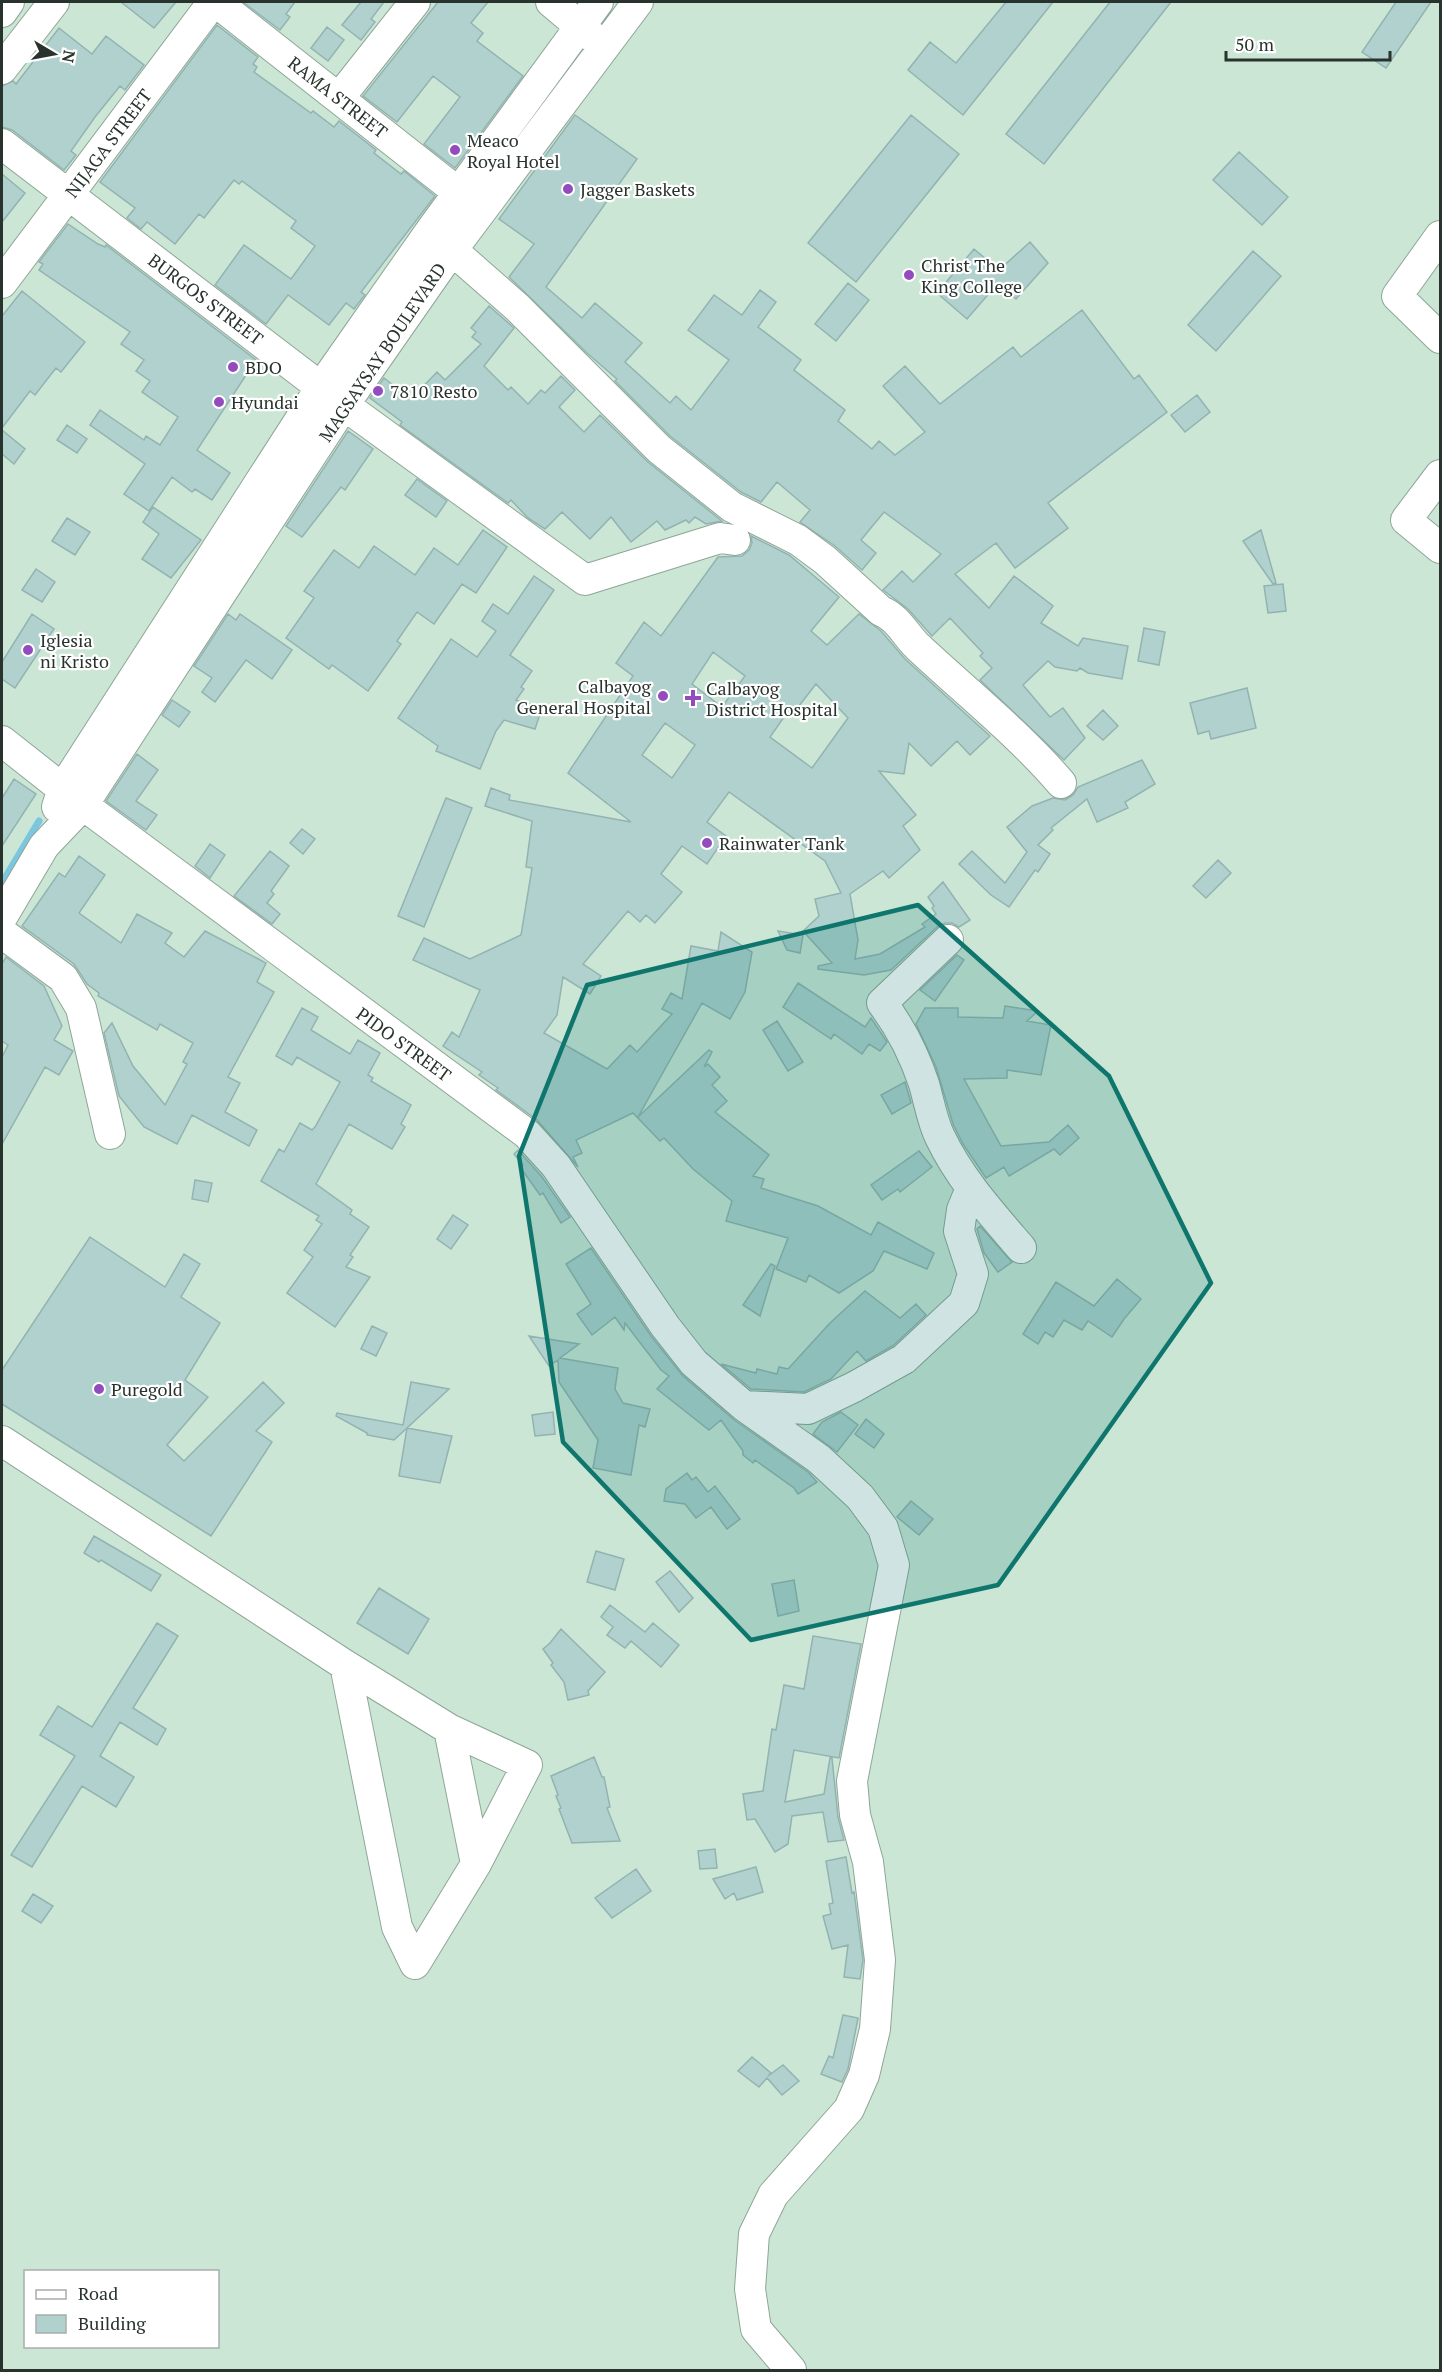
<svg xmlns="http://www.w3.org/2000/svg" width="1442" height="2372" font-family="'PT Serif',serif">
<rect width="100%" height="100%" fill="#cce6d6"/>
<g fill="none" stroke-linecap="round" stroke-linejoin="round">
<path stroke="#7ac7df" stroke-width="7" d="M2 883 39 821"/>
</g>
<path fill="#b0d1ce" stroke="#93b3b0" stroke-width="1.5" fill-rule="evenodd" d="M121 2H176L154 28Z
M243 2H295L286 14 290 17 280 30Z
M361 2H384L371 19 375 22 361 40 342 25Z
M438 2H488L471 23 483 33 477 41 523 76 455 168 424 144 460 97 433 76 397 122 363 96Z
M1006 2H1053L963 115 908 70 930 42 956 63Z
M1110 2H1171L1044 164 1006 134Z
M1396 2H1431L1386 68 1362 52Z
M217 25 258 57 253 64 257 67 254 72 311 113 313 111 334 127 339 121 376 150 374 153 401 174 404 171 435 196 361 292 365 295 354 309 346 303 329 325 288 295 266 324 215 285 244 245 291 279 315 246 291 228 296 221 242 181 239 184 234 180 204 218 199 214 175 244 147 222 141 229 127 218 135 208 100 182Z
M327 27 344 40 328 61 311 48Z
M59 28 92 54 106 36 144 65 125 90 120 86 95 117 71 151 76 155 64 170 12 130 2 127V86L13 81 16 84Z
M575 115 637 159 546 287 582 318 595 303 642 343 625 362 670 403 676 396 691 410 729 360 688 330 714 295 742 315 760 290 776 302 758 327 801 360 794 370 845 410 838 421 872 449 879 441 895 455 925 432 883 386 905 366 940 404 1013 347 1021 357 1082 310 1134 379 1139 375 1167 412 1048 503 1068 528 1015 568 996 543 955 574 989 608 1014 576 1053 606 1041 623 1078 646 1083 638 1128 646 1122 679 1088 673 1080 668 1077 671 1055 667 1048 661 1023 685 1050 717 1063 708 1085 738 1064 760 980 680 992 668 980 656 983 653 950 618 932 636 908 609 883 590 902 571 913 582 941 554 884 512 861 540 876 553 862 570 835 546 800 522 810 510 777 482 761 502 741 492 670 436 615 381 617 379 587 353 509 277 534 244 499 219Z
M911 115 959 154 856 282 808 243Z
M1239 152 1288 197 1262 225 1213 180Z
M2 174 25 193 2 222Z
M68 224 98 244 105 247 106 245 256 360 197 450 230 473 212 500 195 489 192 492 172 477 149 511 124 494 145 464 90 425 100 410 144 440 146 436 160 445 178 417 142 392 150 381 136 371 144 360 121 344 130 332 39 270 43 264 39 262Z
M1030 242 1048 263 1016 299 998 283 967 319 937 293 974 249 999 270Z
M1253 251 1281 276 1216 351 1188 325Z
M848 283 869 300 836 341 815 324Z
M22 291 85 342 61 372 56 368 35 395 30 391 2 428V316Z
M489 306 514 328 484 366 508 390 511 387 528 404 541 390 545 393 561 376 575 390 559 407 584 432 600 415 648 462 722 521 706 524 695 517 689 523 686 520 665 530 657 521 631 542 611 517 590 539 562 512 545 529 528 518 511 500 508 503 400 425 402 422 370 398 384 378 411 399 437 372 445 380 481 344 472 337 476 332 471 328Z
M1197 395 1210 412 1185 432 1171 415Z
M67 425 87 439 77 453 57 440Z
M2 430 25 449 14 464 2 454Z
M348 431 373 449 345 490 341 487 302 537 286 526Z
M417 479 447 501 436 517 405 495Z
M153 507 201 540 171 578 142 559 159 534 143 522Z
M67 518 90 532 75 555 52 541Z
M483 530 507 547 476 593 462 584 434 624 417 612 397 641 401 644 368 691 332 665 329 669 286 638 314 598 304 591 334 550 359 568 374 546 415 575 434 548 458 565Z
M1261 530 1276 583 1273 584 1243 541Z
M751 536 789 555 839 597 811 631 827 645 859 614 881 631 905 659 990 736 970 755 957 741 931 766 909 743 904 774 879 771 916 815 903 826 920 850 889 878 883 871 850 894 858 940 855 959 880 954 925 927 922 924 936 914 932 908 934 906 928 897 943 882 970 920 959 927 952 923H945L937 927 891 970 864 975 818 969V966L832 963 803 931 819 916 815 899 841 893 825 861 729 792 707 822 726 836 707 864 682 846 661 874 682 892 655 923 646 915 640 922 628 911 583 964 601 976 590 994 563 977 557 1015 544 1033 607 1069 630 1045 637 1052 672 1014 662 1009 671 993 682 999 691 946 718 951 721 932 752 952 745 992 730 1019 702 1003 638 1117 709 1050 712 1052 704 1067 708 1064 720 1077 712 1085 727 1101 715 1112 769 1155 753 1176 764 1179 761 1188 818 1206 871 1235 878 1222 934 1253 927 1269 884 1251 873 1271 839 1293 809 1275 806 1282 776 1269 788 1238 726 1221 732 1201 693 1169 664 1138 660 1141 633 1113 576 1140 582 1153 573 1157 578 1167 537 1120 496 1090 498 1088 479 1075 482 1072 443 1046 452 1032 459 1037 480 990 413 960 424 938 470 959 521 935 532 868 526 867 532 821 485 806 491 788 510 795 509 800 631 822 568 773 633 676 616 663 644 622 661 636 718 557 742 556 749 550 752 543ZM713 652 745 676 722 707 692 684ZM816 684 848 718 812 768 770 737 791 707 795 711ZM665 723 695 745 672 778 642 755Z
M36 569 55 582 42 602 22 590Z
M534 576 554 590 510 655 532 671 521 687 524 689 516 700 542 708 535 729 504 720 496 731 480 769 436 751 438 746 398 718 451 639 477 657 496 631 482 621 493 604 508 614Z
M1283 584 1286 611 1268 613 1264 586Z
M32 614 54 629 15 688 2 679V662Z
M228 614 236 620 240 614 292 650 272 679 246 660 215 702 202 692 212 678 194 666Z
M1144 628 1165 632 1159 665 1138 661Z
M1247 688 1256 728 1211 739 1209 731 1198 734 1190 703Z
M172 700 190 712 179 727 162 715Z
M1103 710 1118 726 1103 740 1087 726Z
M137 754 158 770 136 801 157 815 146 830 106 801Z
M1142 760 1155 784 1125 802 1128 808 1097 822 1087 799 1051 828 1053 830 1038 845 1050 854 1038 872 1035 870 1009 907 991 895 959 864 972 851 1005 883 1027 852 1007 827 1032 806 1053 798 1065 800 1073 795 1078 787Z
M14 779 36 794 2 846V798Z
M446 798 472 808 424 927 398 916Z
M302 829 315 839 303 854 290 843Z
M210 844 225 855 210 878 195 866Z
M270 851 289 866 271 891 274 894 267 903 280 914 272 924 234 896Z
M79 856 105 875 79 913 121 943 137 914 172 933 165 943 184 957 205 931 266 963 257 982 274 992 228 1077 240 1083 225 1112 257 1130 249 1146 192 1115 177 1144 144 1127 119 1096 104 1033 112 1023 133 1066 165 1105 187 1064 183 1062 193 1043 160 1024 157 1030 98 996 99 993 87 984 74 964 22 926 59 873 65 877Z
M1218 860 1231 873 1206 898 1193 886Z
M778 931 803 935 800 953 787 950Z
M957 955 964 960 935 1001 920 990Z
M6 957 44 986 62 1026 54 1040 73 1051 59 1075 45 1067 2 1144V1057L8 1045 2 1041V964Z
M798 983 865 1027 871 1018 887 1042 880 1051 869 1044 862 1054 834 1034 831 1039 783 1007Z
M1005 1006 1038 1011 1027 1021 1051 1025 1041 1075 1007 1070V1078L964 1079 1001 1146 1049 1142 1068 1125 1079 1138 1060 1155 1054 1149 1009 1176 1004 1167 986 1178 963 1144 953 1124 936 1067 916 1024 925 1008H958V1017L1003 1018Z
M302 1008 318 1017 311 1030 350 1054 358 1040 380 1053 368 1075 373 1078 371 1081 411 1105 401 1124 405 1127 392 1149 349 1124 316 1184 352 1210 350 1214 369 1227 350 1255 353 1257 346 1267 370 1277 335 1327 287 1293 313 1257 304 1250 322 1224 316 1220 319 1216 261 1181 279 1149 284 1152 300 1123 312 1130 315 1127 340 1082 297 1057 292 1065 276 1056Z
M777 1021 803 1062 788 1071 763 1030Z
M905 1082 911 1103 892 1114 881 1095Z
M518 1150 542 1177 570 1217 561 1223 543 1193 540 1195 520 1167 523 1165 514 1154Z
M919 1151 932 1167 900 1192 898 1189 882 1200 871 1185Z
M195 1180 212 1183 208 1202 192 1199Z
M453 1215 468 1225 451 1249 437 1239Z
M980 1226 1012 1262 998 1272 984 1253 977 1229Z
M90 1237 165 1287 184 1254 200 1264 181 1297 220 1323 185 1380 208 1397 167 1445 184 1461 263 1382 284 1403 256 1431 272 1442 211 1536 2 1404V1370Z
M591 1248 651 1336 683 1376 733 1419 808 1472 817 1482 798 1494 794 1488 755 1460 753 1463 743 1455V1451L721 1420 709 1430 657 1389 669 1376 661 1370 625 1323 624 1330 615 1317 592 1335 577 1314 591 1304 566 1264Z
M771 1264 775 1266 760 1316 743 1305Z
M1117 1279 1141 1299 1124 1319 1112 1337 1088 1321 1082 1330 1064 1320 1053 1337 1045 1332 1038 1344 1023 1334 1056 1282 1094 1306Z
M865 1291 900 1318 916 1304 926 1315 894 1345 866 1361 857 1351 831 1379 804 1392 751 1389 721 1364 756 1373 757 1369 777 1374 779 1367 788 1369 830 1323Z
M372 1326 387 1333 376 1356 361 1349Z
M529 1336 579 1344 560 1358 618 1368 615 1389 623 1403 650 1409 645 1427 639 1425 631 1475 593 1468 598 1440 559 1382 558 1360 549 1366Z
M411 1382 449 1389 407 1428 452 1436 440 1483 399 1476 407 1428 394 1440 367 1435V1433L336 1416 337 1413 403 1425Z
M553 1412 555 1434 535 1436 532 1415Z
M841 1412 858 1425 837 1452 813 1434 822 1422Z
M866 1419 884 1434 874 1448 855 1434Z
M687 1473 692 1480 696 1477 708 1492 715 1486 740 1519 727 1529 711 1507 696 1518 685 1504 664 1501 666 1489Z
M911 1501 933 1519 919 1535 897 1517Z
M94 1536 161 1575 151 1591 101 1560 99 1562 84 1553Z
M596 1551 624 1559 615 1590 587 1582Z
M670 1571 693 1598 679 1612 656 1582Z
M794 1580 799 1611 778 1616 772 1584Z
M379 1588 429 1619 408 1654 357 1623Z
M610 1605 645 1632 653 1623 679 1645 661 1667 631 1641 625 1648 607 1635 613 1627 601 1617Z
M157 1623 178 1636 133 1708 166 1729 157 1745 120 1722 100 1756 134 1777 116 1807 82 1786 32 1867 11 1855 75 1756 40 1735 58 1706 92 1727Z
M561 1629 605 1672 588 1691 589 1695 568 1700 564 1682 551 1665 553 1663 543 1649 550 1643Z
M813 1636 861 1644 839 1758 794 1750 785 1802 824 1794 830 1758H832L838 1817 844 1840 828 1842 823 1812 792 1816 788 1844 775 1852 755 1819 747 1820 743 1794 763 1791 772 1729 776 1730 784 1685 804 1689Z
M594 1757 602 1777H604L610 1807 607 1808 620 1841 572 1843 559 1809 561 1808 556 1796 558 1795 551 1776Z
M715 1849 717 1868 700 1869 698 1851Z
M846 1857 852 1893 854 1892 863 1960 860 1979 844 1977 848 1945 832 1949 823 1916 831 1914 829 1904 833 1903 826 1861Z
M756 1867 763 1892 737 1900 734 1893 725 1899 713 1879Z
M636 1869 651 1891 612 1918 595 1898Z
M33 1894 53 1906 41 1923 22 1911Z
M843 2015 858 2018 848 2069 842 2082 821 2074 829 2056 833 2058Z
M752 2057 771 2073 768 2076 783 2065 799 2081 782 2095 767 2078 759 2087 738 2071Z"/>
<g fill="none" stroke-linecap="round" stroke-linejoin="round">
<g stroke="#8ea697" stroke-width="32">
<path id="minor" d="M216 2 459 193
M551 2 595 39
M2 12 9 2
M2 69 54 2
M339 98 415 2
M2 144 344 405 585 580 720 538 735 540
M1440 236 1397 296 1440 338
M452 250 518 308 659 449 732 507 798 540 825 560 881 611C897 617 905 634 917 646 965 691 1018 733 1061 783
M2 283 213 2
M1440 475 1406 520 1440 548
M2 741 83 805 527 1134 556 1166 665 1326 694 1363 744 1406 819 1459 860 1497 883 1528 894 1565 852 1781 855 1815 868 1862 880 1960 875 2029 864 2075 849 2109 773 2195 754 2234 750 2289 756 2329 791 2370
M57 807 63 788 321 387 431 230 598 2
M2 917 44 846 83 805 344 405 452 250 638 2
M2 933 63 978 81 1008 110 1134
M948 940 882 1003C901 1028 914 1054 924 1084 929 1101 932 1121 940 1137 960 1179 991 1213 1021 1248
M744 1406 808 1409 854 1387 904 1359 964 1303 973 1274 959 1231 962 1210 971 1188
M2 1441 345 1665 449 1729
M345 1665 397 1927 415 1964 476 1864 449 1729 527 1765 476 1864"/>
</g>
<use href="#minor" stroke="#fff" stroke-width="30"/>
</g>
<path fill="#0f766e" fill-opacity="0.2" stroke="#0f766e" stroke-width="4.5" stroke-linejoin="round" d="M918 905 1109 1076 1211 1283 998 1585 751 1640 563 1442 519 1156 587 985Z"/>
<g fill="#934bbe" stroke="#fff" stroke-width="2">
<circle cx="455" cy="150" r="6"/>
<circle cx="568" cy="189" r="6"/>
<circle cx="909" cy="275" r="6"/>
<circle cx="233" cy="367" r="6"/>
<circle cx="378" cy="391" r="6"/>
<circle cx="219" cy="402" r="6"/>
<circle cx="28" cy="650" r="6"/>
<circle cx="663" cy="696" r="6"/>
<path d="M690 689h6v6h6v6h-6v6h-6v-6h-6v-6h6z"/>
<circle cx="707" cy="843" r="6"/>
<circle cx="99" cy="1389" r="6"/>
</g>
<g text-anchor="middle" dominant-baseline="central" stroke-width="4.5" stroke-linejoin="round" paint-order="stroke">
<g font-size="18" fill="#29332d" stroke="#fff">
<text transform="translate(338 97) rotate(38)">RAMA STREET</text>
<text transform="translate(108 143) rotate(-53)">NIJAGA STREET</text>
<text transform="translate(206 299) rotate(37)">BURGOS STREET</text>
<text transform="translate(382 352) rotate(-56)">MAGSAYSAY BOULEVARD</text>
<text transform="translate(404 1044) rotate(36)">PIDO STREET</text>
</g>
<g font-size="18" fill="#29332d" stroke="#fff" text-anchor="start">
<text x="467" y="140">Meaco<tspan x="467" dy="21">Royal Hotel</tspan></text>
<text x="580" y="189">Jagger Baskets</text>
<text x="921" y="265">Christ The<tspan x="921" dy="21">King College</tspan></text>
<text x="245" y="367">BDO</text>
<text x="390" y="391">7810 Resto</text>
<text x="231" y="402">Hyundai</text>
<text x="40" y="640">Iglesia<tspan x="40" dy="21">ni Kristo</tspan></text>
<text x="651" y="686" text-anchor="end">Calbayog<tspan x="651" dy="21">General Hospital</tspan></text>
<text x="706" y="688">Calbayog<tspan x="706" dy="21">District Hospital</tspan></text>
<text x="719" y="843">Rainwater Tank</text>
<text x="111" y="1389">Puregold</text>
</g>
</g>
<rect width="1442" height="2372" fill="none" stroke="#29332d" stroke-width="6"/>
<rect x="24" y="2270" width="195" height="78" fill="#ffffff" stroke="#a9adab" stroke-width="1.5"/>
<rect x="36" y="2290" width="30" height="9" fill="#ffffff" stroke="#a9adab" stroke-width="1.5"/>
<text x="78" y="2300" font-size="18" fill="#29332d">Road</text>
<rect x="36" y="2315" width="30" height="18" fill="#b0d1ce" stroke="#a9adab" stroke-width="1.5"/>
<text x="78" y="2330" font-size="18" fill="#29332d">Building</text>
<g transform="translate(54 54) rotate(100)" stroke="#ffffff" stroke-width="4.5" paint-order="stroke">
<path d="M0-4.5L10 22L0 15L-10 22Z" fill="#29332d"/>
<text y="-9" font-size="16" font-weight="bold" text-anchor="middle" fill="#29332d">N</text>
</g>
<path d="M1226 51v9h164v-9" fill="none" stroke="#29332d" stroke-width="3"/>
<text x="1235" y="51" font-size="18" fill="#29332d" stroke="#ffffff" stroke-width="4.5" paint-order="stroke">50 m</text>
</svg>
